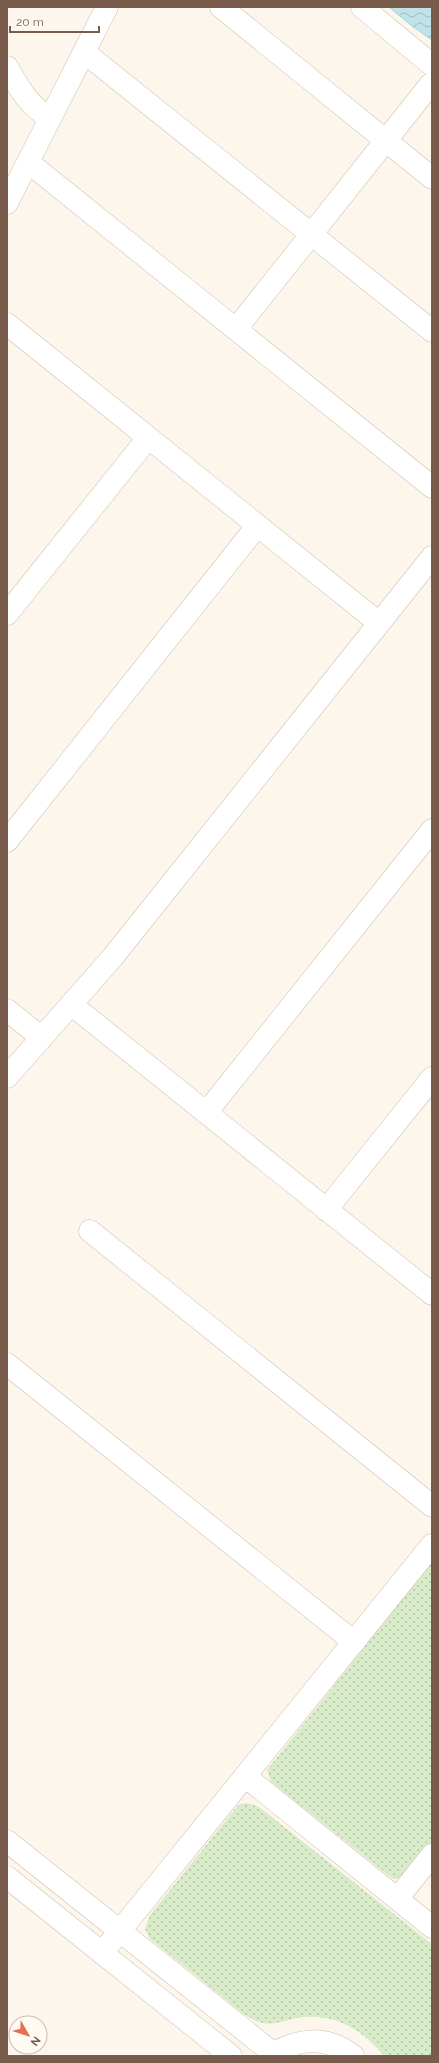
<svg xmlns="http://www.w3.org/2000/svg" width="439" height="2063" font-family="Raleway,sans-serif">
<defs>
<pattern id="park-dots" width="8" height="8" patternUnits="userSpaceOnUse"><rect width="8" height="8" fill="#d8ecc9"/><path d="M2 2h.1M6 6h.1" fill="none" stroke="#b4c2a5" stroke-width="1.8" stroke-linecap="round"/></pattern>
<pattern id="water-waves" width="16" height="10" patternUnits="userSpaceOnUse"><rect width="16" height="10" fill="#bfe3e8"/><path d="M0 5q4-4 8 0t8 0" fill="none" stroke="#a0bbbe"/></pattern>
</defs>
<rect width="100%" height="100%" fill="#fdf6ec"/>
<path fill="url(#park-dots)" d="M432 1562V1843C422 1856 411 1877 393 1879L271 1782 267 1770Z
M247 1803 259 1807 432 1944V2056H384C363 2029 332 2012 297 2018 283 2021 270 2027 256 2021 241 2014 229 2002 216 1992 194 1974 172 1957 150 1939L145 1929 150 1915 235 1809 240 1804Z"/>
<path fill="url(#water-waves)" stroke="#a5d3da" d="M389 7H432V40L412 26Z"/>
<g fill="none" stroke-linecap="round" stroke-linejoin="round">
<g stroke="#d1beb0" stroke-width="23">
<path id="minor" d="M221 7 432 178
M362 7 432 65
M84 52 432 331
M7 67C19 88 29 106 50 118
M28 162 432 487
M7 203 107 7
M7 324 379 623
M236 329 430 85
M7 614 148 438
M7 841 257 526
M72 1005 432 1294
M7 1010 42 1038
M7 1077 112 958 432 557
M206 1113 432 830
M326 1210 432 1078
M90 1231 432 1506
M7 1364 354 1642
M245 1776 432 1927
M397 1899 432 1855
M102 1953 432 1545"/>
</g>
<g stroke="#d1beb0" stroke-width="23">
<path id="tertiary" d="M7 1841 274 2054
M7 1877 231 2056
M270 2056C297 2038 327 2035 353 2056"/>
</g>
<use href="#minor" stroke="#fff" stroke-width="22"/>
<use href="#tertiary" stroke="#fff" stroke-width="22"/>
</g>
<rect width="439" height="2063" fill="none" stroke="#7a5c4d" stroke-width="16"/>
<g transform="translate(28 2035) rotate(129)"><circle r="19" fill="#fffaf3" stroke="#cabbb1"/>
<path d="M0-3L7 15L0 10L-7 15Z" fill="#e76f51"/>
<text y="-6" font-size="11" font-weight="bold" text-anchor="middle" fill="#7a5c4d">N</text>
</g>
<path d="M10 26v6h89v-6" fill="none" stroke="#7a5c4d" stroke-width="2"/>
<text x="16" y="26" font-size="12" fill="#7a5c4d" stroke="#fffaf3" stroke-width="3" paint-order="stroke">20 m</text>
</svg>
